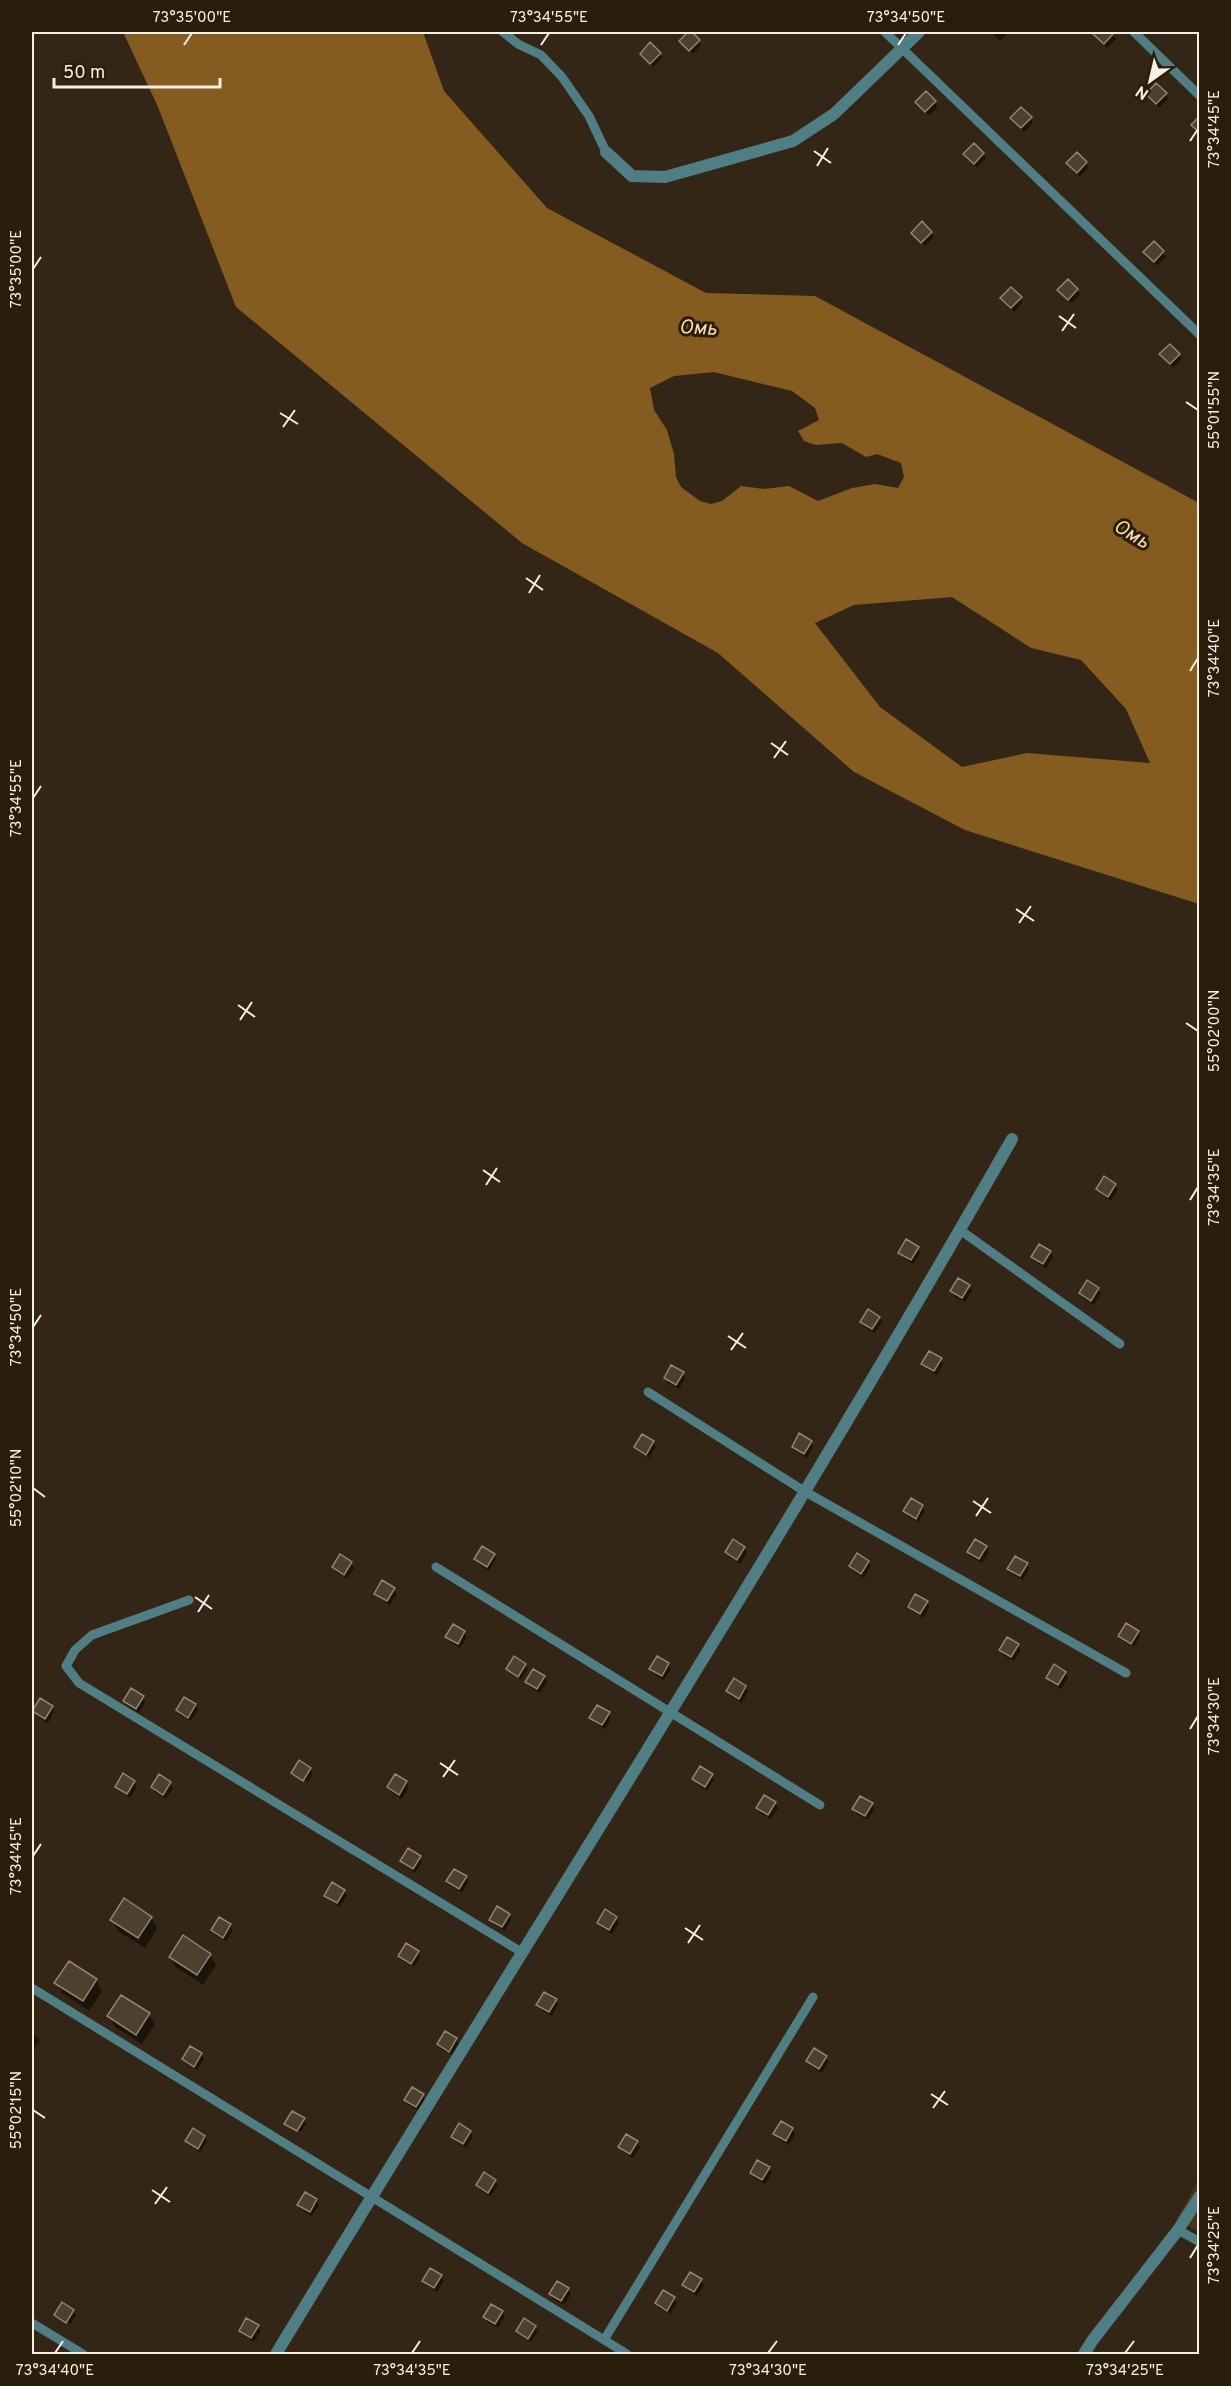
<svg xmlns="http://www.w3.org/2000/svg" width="1231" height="2386" font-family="Overpass,sans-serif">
<rect width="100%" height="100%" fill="#332616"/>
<path fill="#4b3414" d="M1199 2179V2232L1177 2219Z"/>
<path fill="#845c20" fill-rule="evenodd" d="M123 32H423L444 91 547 208 706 293 815 296 1199 503V904L965 830 854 772 718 653 522 543 236 307 158 107ZM714 372 792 391 815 408 819 420 798 431 804 441 816 445 842 443 866 457 877 454 901 463 904 477 898 488 875 484 852 488 818 501 789 486 764 489 741 486 722 501 711 504 700 501 681 487 676 477 674 454 667 430 654 410 650 388 674 376ZM952 597 1031 648 1081 660 1126 709 1150 763 1027 753 962 767 880 707 815 623 854 605Z"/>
<path fill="#0007" d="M690 32 701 45 693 54 681 41Z
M991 32H1009L1000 41Z
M1098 32H1111L1116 39 1107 48 1095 34Z
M642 54H660L662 58 653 67Z
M926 93 938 107 929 116 917 102Z
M1148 94H1166L1168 99 1159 108Z
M1012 118H1030L1033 123 1024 132Z
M965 154H983L986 158 977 168Z
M1068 163H1086L1089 167 1080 177Z
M931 233 934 237 925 246 916 237Z
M1154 243 1166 257 1157 266 1145 252Z
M1059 290H1077L1080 295 1071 303Z
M1002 298H1020L1023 302 1014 312Z
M1161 355H1179L1182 359 1173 368Z
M1115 1185 1118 1190 1111 1201 1101 1194 1098 1189Z
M1039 1246 1050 1252 1053 1257 1046 1268 1036 1262 1033 1257Z
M918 1248 920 1253 913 1264 903 1258 900 1253Z
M969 1286 972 1291 965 1302 954 1296 952 1291Z
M1098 1289 1101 1294 1094 1305 1083 1298 1081 1293Z
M879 1318 882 1322 875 1333 864 1327 861 1322Z
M940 1359 943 1364 937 1375 926 1368 923 1364Z
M683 1374 685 1378 679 1389 668 1383 665 1378Z
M643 1436 653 1442 656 1447 649 1458 639 1452 636 1447Z
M811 1442 813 1447 807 1458 796 1451 793 1447Z
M911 1500 922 1507 925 1511 918 1522 908 1516 905 1511Z
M986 1547 989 1552 982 1563 971 1557 968 1552Z
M744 1548 747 1553 740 1564 730 1557 727 1552Z
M494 1555 496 1559 489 1571 479 1564 476 1559Z
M868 1562 871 1566 864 1578 853 1571 850 1566Z
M351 1563 354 1568 347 1579 336 1572 334 1567Z
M1027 1564 1029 1569 1023 1580 1012 1574 1009 1569Z
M394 1589 397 1594 390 1605 379 1598 376 1594Z
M927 1602 929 1607 923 1618 912 1611 909 1607Z
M453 1626 464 1632 467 1637 460 1648 450 1642 447 1637Z
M1138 1632 1140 1636 1134 1647 1123 1641 1120 1636Z
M1007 1639 1018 1646 1021 1650 1014 1661 1003 1655 1001 1650Z
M657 1658 668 1664 671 1669 664 1680 654 1674 651 1669Z
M525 1665 528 1669 521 1680 511 1674 508 1669Z
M533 1671 544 1677 547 1682 540 1693 530 1687 527 1682Z
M1065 1673 1068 1677 1061 1689 1050 1682 1048 1678Z
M745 1687 748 1692 742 1703 731 1696 728 1691Z
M142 1697 145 1702 139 1713 128 1706 125 1701Z
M195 1705 198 1710 191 1721 180 1715 178 1710Z
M52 1707 54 1711 48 1723 37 1716 34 1711Z
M608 1713 611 1718 605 1729 594 1722 591 1718Z
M310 1769 313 1774 308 1782 294 1774V1777L292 1773Z
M711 1775 714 1780 707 1791 697 1784 694 1779Z
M395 1776 406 1783 409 1787 402 1799 391 1792 388 1787Z
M134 1782 137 1787 130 1798 120 1791 117 1787Z
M170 1783 173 1788 166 1799 155 1792 153 1787Z
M775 1803 778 1808 771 1819 760 1813 757 1808Z
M872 1804 874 1809 868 1820 857 1814 854 1809Z
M419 1857 422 1862 415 1873 405 1866 402 1861Z
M466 1877 468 1882 462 1893 451 1886 448 1882Z
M344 1891 347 1895 340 1907 329 1900 326 1896Z
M509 1915 511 1920 505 1931 494 1924 491 1920Z
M151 1918 157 1928 145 1948 118 1931 112 1920Z
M616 1918 619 1923 612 1934 601 1927 598 1923Z
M219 1919 230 1925 233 1930 226 1941 215 1935 212 1930Z
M418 1952 420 1957 414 1967 403 1961 400 1956Z
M210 1955 216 1965 203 1985 176 1967 170 1957Z
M96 1980 102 1991 89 2011 62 1993 56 1983Z
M556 2001 558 2005 552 2016 541 2010 538 2005Z
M148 2014 155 2024 142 2044 115 2027 109 2016Z
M32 2032 40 2040 33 2051H32Z
M456 2039 459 2044 452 2055 441 2049 438 2044Z
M201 2054 204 2059 197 2070 186 2064 183 2059Z
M826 2057 828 2062 822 2073 811 2066 808 2061Z
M423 2095 426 2100 419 2111 408 2105 405 2100Z
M303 2119 306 2124 301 2132 288 2124V2127L286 2124Z
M782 2123 792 2129 795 2134 789 2145 778 2139 775 2134Z
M470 2132 473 2137 466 2148 455 2141 453 2137Z
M204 2137 207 2141 200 2152 190 2146 187 2141Z
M637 2142 640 2147 633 2158 622 2151 620 2147Z
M769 2168 772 2173 765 2184 754 2178 751 2173Z
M495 2181 498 2185 491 2196 480 2190 478 2185Z
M305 2194 316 2200 319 2205 312 2216 302 2210 299 2205Z
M441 2276 444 2281 437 2292 426 2285 424 2281Z
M701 2280 704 2285 697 2296 686 2289 684 2285Z
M568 2289 571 2294 564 2305 553 2299 550 2294Z
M674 2298 677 2303 670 2314 659 2308 657 2303Z
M73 2311 76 2315 71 2324 58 2316V2318L56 2315Z
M502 2312 505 2317 498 2328 487 2322 485 2317Z
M258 2326 261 2331 254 2342 243 2335 240 2331Z
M535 2327 538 2331 531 2342 521 2336 518 2331Z"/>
<path fill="#4e402e" stroke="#938370" stroke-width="1.5" d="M688 32H692L700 40 689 51 679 41Z
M1096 32H1113L1114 33 1104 44 1093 34Z
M650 42 661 53 650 64 640 54Z
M1156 83 1167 93 1156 104 1146 94Z
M926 91 936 101 925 112 915 102Z
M1021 107 1032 117 1021 128 1010 118Z
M1200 116V133L1191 125Z
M974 143 984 153 974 164 963 154Z
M1077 152 1087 162 1077 173 1066 163Z
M922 221 932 232 921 243 911 233Z
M1154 241 1164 251 1154 262 1143 252Z
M1068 279 1078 289 1068 300 1057 290Z
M1011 287 1022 297 1011 308 1000 298Z
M1170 344 1180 354 1170 364 1159 354Z
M1104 1176 1116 1184 1108 1197 1096 1189Z
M906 1239 919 1247 911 1260 898 1253Z
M1039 1244 1051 1251 1043 1264 1031 1257Z
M958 1278 970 1285 962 1298 950 1291Z
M1087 1280 1099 1288 1091 1301 1079 1293Z
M868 1309 880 1317 872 1329 860 1322Z
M929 1351 942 1358 934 1371 921 1364Z
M671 1365 684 1372 676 1385 664 1378Z
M799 1433 812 1441 804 1454 792 1447Z
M642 1434 654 1441 646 1455 634 1447Z
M911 1498 923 1505 916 1519 903 1511Z
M733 1539 745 1547 737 1560 725 1552Z
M975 1539 987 1546 979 1559 967 1552Z
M482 1546 495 1554 487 1567 474 1559Z
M857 1553 869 1561 861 1574 849 1566Z
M340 1554 352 1562 344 1575 332 1567Z
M1015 1556 1028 1563 1020 1576 1007 1569Z
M382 1580 395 1588 387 1601 374 1594Z
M915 1594 928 1601 920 1614 908 1607Z
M1126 1623 1139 1631 1131 1644 1118 1636Z
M453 1624 465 1631 458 1644 445 1637Z
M1007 1637 1019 1644 1011 1657 999 1650Z
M514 1656 526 1664 518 1677 506 1669Z
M657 1656 669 1663 662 1676 649 1669Z
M1054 1664 1066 1672 1058 1685 1046 1678Z
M533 1669 545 1676 537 1689 525 1682Z
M734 1678 746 1686 739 1699 726 1691Z
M131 1688 144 1696 136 1709 123 1701Z
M184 1697 196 1704 188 1718 176 1710Z
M40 1698 53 1706 45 1719 32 1711Z
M597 1705 610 1712 602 1725 589 1718Z
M299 1760 311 1768 303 1781 291 1773Z
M700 1766 713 1774 705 1787 692 1779Z
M123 1773 135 1781 127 1794 115 1787Z
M159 1774 171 1782 163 1795 151 1787Z
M395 1774 407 1781 399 1795 387 1787Z
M764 1795 776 1802 768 1815 756 1808Z
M860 1796 873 1803 865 1816 852 1809Z
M408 1848 421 1856 413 1869 400 1861Z
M454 1869 467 1876 459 1889 446 1881Z
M332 1882 345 1890 337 1903 324 1896Z
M124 1898 152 1917 138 1938 110 1920Z
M497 1906 510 1914 502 1927 489 1920Z
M605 1909 617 1917 609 1930 597 1923Z
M219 1917 231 1924 223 1938 211 1930Z
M183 1935 211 1954 197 1975 169 1957Z
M406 1943 419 1951 411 1964 398 1956Z
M69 1961 97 1979 83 2001 54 1983Z
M544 1992 557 1999 549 2012 536 2005Z
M121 1995 150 2013 136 2035 107 2016Z
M445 2031 457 2038 449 2052 437 2044Z
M190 2046 202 2053 194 2067 182 2059Z
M814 2048 827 2056 819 2069 806 2061Z
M412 2087 424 2094 416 2107 404 2100Z
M292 2111 305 2118 297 2131 284 2124Z
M781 2121 793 2128 786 2141 773 2134Z
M459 2123 471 2131 463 2144 451 2137Z
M193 2128 205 2136 198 2149 185 2141Z
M626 2134 638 2141 630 2154 618 2147Z
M757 2160 770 2167 762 2180 750 2173Z
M484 2172 496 2180 488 2193 476 2185Z
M305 2192 317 2199 310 2212 297 2205Z
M430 2268 442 2275 434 2288 422 2281Z
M690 2272 702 2279 694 2292 682 2285Z
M557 2281 569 2288 561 2301 549 2294Z
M663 2290 675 2297 667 2311 655 2303Z
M62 2302 74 2310 66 2323 54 2315Z
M491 2304 503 2311 495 2324 483 2317Z
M246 2318 259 2325 251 2338 239 2331Z
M524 2318 536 2326 528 2339 516 2331Z"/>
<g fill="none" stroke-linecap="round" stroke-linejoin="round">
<path stroke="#507e85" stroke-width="9" d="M503 32 518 44 541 55 562 77 589 116 606 152
M885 32 1200 335
M1134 32 1200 96
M960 1230 1120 1344
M648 1392 804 1491 1126 1673
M436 1567 820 1805
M189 1600 92 1635 75 1650 66 1666 79 1683 523 1953
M32 1988 627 2354
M1178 2230 1200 2242
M32 2323 83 2354
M604 2340 813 1997"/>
<path stroke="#507e85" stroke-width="12" d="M606 152 632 176 665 177 793 141 834 114 919 32
M276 2354C521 1949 777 1551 1012 1139
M1084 2354 1092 2341 1178 2230 1200 2196"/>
</g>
<path fill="none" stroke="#f7eee4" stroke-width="2" d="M184 45 192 33M541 45 549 33M898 45 906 33M1190 141 1198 129M814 151 831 163M817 166 828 148M33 269 41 257M1059 316 1076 328M1062 331 1074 314M1186 402 1198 410M280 413 298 424M283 427 295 410M526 578 543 590M529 593 540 575M1190 671 1198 658M771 743 788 755M774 758 786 741M33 798 41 786M1016 909 1034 921M1019 923 1031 906M238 1005 255 1017M240 1020 252 1002M1186 1023 1198 1031M483 1170 500 1182M486 1185 497 1168M1190 1200 1198 1187M33 1327 41 1315M728 1336 746 1348M731 1350 743 1333M33 1488 45 1497M973 1501 991 1513M976 1516 988 1498M195 1597 212 1609M198 1612 209 1595M1190 1729 1198 1716M440 1763 458 1775M443 1777 455 1760M33 1856 41 1844M685 1928 703 1940M688 1943 700 1925M931 2094 948 2105M933 2108 945 2091M33 2110 45 2118M152 2190 170 2202M155 2204 167 2187M1190 2258 1198 2245M55 2353 63 2341M412 2353 420 2341M768 2353 777 2341M1125 2353 1134 2341"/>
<g text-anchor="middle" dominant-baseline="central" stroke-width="6" stroke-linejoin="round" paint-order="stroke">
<g font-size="20" font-style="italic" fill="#f7dab6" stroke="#291d0c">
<text transform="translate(698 329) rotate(3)">Омь</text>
<text transform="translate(1131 535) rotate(31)">Омь</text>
</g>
</g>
<rect width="1231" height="2386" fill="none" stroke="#291d0c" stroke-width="66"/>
<g transform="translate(1150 81) rotate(214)" stroke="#291d0c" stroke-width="4.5" paint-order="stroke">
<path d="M0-4.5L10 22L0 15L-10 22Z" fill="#f7eee4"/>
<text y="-9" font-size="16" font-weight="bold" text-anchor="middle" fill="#f7eee4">N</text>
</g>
<path d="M54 78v9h166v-9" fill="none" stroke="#f7eee4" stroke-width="3"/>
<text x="63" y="78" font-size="18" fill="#f7eee4" stroke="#291d0c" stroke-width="4.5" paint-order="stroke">50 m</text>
<rect x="33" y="33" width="1165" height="2320" fill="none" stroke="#f7eee4" stroke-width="2"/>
<g font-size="15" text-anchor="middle" fill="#f7eee4">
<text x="192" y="22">73°35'00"E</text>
<text x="549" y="22">73°34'55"E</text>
<text x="906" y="22">73°34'50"E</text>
<text transform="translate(1214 129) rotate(-90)" y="5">73°34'45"E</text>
<text transform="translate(16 269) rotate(-90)" y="5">73°35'00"E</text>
<text transform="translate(1214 410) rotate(-90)" y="5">55°01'55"N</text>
<text transform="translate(1214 658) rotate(-90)" y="5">73°34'40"E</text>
<text transform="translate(16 798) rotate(-90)" y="5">73°34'55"E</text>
<text transform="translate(1214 1031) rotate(-90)" y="5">55°02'00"N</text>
<text transform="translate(1214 1187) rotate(-90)" y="5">73°34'35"E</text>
<text transform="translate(16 1327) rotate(-90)" y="5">73°34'50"E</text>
<text transform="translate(16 1488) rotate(-90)" y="5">55°02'10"N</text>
<text transform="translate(1214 1716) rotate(-90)" y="5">73°34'30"E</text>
<text transform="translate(16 1856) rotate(-90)" y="5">73°34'45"E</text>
<text transform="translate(16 2110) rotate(-90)" y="5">55°02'15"N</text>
<text transform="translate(1214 2245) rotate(-90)" y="5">73°34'25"E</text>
<text x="55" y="2375">73°34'40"E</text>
<text x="412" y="2375">73°34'35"E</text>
<text x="768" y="2375">73°34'30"E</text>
<text x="1125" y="2375">73°34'25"E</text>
</g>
</svg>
